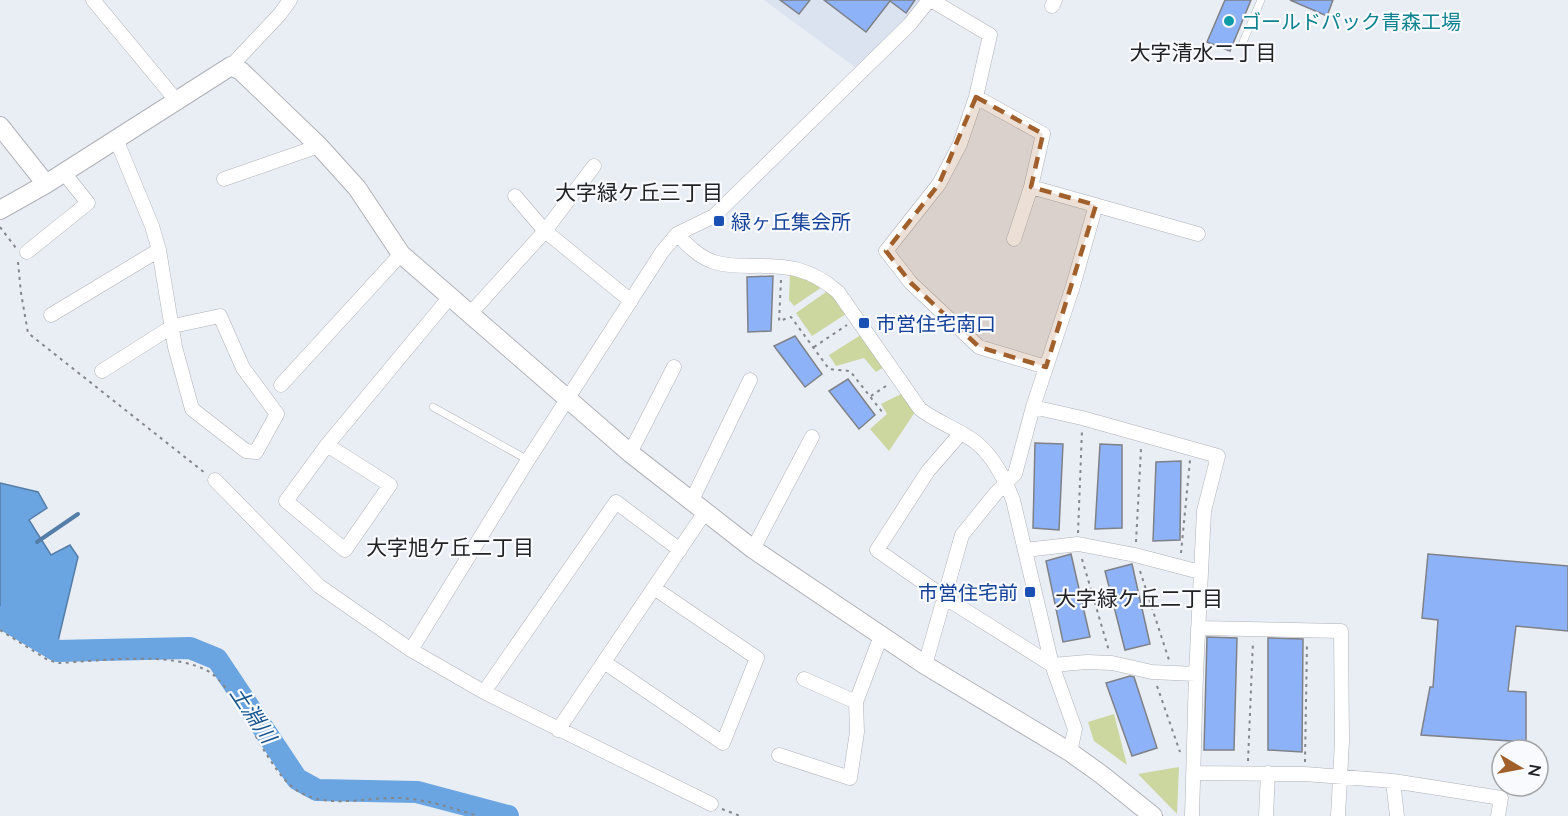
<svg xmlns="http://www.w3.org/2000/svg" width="1568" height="816" font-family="Lato,'Noto Sans JP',sans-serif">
<rect width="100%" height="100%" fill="#e9edf4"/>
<path fill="#dbe2f0" d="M764 0H921L910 14 855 67Z"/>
<path fill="#ccd69f" d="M790 272 825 285 794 306 789 300Z
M829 290 849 312 812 336 796 313Z
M864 333 887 365 876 372 864 358 836 366 829 355Z
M903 393 915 412 889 451 870 429 887 414 881 404Z
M1114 714 1127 765 1094 741 1088 722Z
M1179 767 1177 814 1138 774Z"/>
<path fill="#6aa5e1" stroke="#547ea8" stroke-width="1.5" d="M0 483 38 492 47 508 29 520 51 555 70 545 78 557 58 641 0 608Z"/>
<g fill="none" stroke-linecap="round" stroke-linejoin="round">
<path stroke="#547ea8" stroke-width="4" d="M37 542 78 514"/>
<path stroke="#6aa5e1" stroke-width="22" d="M0 617 57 651 190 648 217 659 297 779 317 790 417 792 508 816"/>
</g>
<path fill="#8eb2f7" stroke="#7e8187" stroke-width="1.5" d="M780 0H810L799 14Z
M824 0H915L906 13 890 1 866 32Z
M1225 0H1251L1230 51 1207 42Z
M1290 0H1333L1327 16Z
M773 276 771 331 748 332 747 277Z
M795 336 822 374 805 387 774 346Z
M848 379 875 415 859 429 829 391Z
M1035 443 1063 444 1059 530 1033 528Z
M1100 444 1122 445V528L1095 529Z
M1181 461 1180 540 1153 541 1156 462Z
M1071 554 1090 637 1063 642 1046 561Z
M1428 554 1568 566V631L1516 626 1508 691 1526 692V742L1421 735 1430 687H1433L1438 620 1422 618Z
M1132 564 1150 644 1125 650 1105 571Z
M1207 637 1237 638 1234 750H1204Z
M1268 638 1303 639 1302 752 1268 750Z
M1130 676 1134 677 1157 748 1132 756 1106 683Z"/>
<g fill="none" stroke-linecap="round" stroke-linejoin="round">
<g stroke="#afb2b8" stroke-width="8">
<path id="lane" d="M1243 42 1261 0
M433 407 528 460"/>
</g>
<g stroke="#afb2b8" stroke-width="15">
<path id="street" d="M93 0 176 100
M931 0 990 35 976 97 1043 134 1031 187 1198 234
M1052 6 1055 0
M231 66 280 14 290 0
M976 97 960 144 939 184 886 251 911 283 979 347 1046 367
M224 179 319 146
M515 196 545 231 631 301
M677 234C688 246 699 257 714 262 726 266 740 266 751 266 788 265 810 268 838 292L920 409C938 423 961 430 978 444 995 459 1005 480 1013 500L1052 665 1075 729 1070 752
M1014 239 1031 187
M27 252 88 203 64 173
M51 315 159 250
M469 315 545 231 594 166
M102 371 173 326 220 316 243 368 277 414 256 452 246 451 192 409 175 347 159 250 152 226 116 139
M281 385 401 254
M1033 407 1082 418 1218 456 1204 511 1196 674 1192 816
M961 433 928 471 877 550 944 597 1052 665 1087 662 1112 663 1152 672 1196 674
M327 445 390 485 345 550 286 501 327 445 449 298
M630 453 674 367
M215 480 319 586 411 650
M692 500 750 380
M753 549 812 437
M1025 550 1078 544 1135 555 1200 572
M1198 628 1341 631 1342 741 1338 816
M604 662 723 743 757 658 654 588
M925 665 962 535 996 493 1015 474 1033 407 1073 286 1096 205
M804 679 856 702
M484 692 616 502 680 550
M558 730 705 512
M779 755 850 778 857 732 856 702 881 636
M1193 773 1305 774 1393 781 1501 798 1498 816
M1393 781 1397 816
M711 804 484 692 411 650 528 460 662 252 677 234 714 216 910 24 929 0
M1266 816 1268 773"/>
</g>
<g stroke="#afb2b8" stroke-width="20">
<path id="secondary" d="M0 126 46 184
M0 210 46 184 231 66 241 71 319 146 357 188 401 254 630 453 753 549 925 665 1070 752 1102 775 1153 816"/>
</g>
<path stroke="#83868a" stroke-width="2" stroke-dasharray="3 4.5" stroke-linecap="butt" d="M0 227 16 248
M18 262 21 293 28 333 205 473
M781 280 779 321 791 317 829 369 850 371 883 413
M814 347 847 325
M871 396 889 384
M1078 533 1082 430
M1136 542 1141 449
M1181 553 1190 460
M1082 559 1109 651
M1140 571 1169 660
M0 630 48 660 59 663C100 661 176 650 211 673 230 686 252 731 265 752 276 769 288 789 308 796 336 807 369 797 399 798 426 799 452 808 478 816
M1157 686 1180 752
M1248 761 1253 641
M1305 762 1307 642
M722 809 740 816"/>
<use href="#lane" stroke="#fff" stroke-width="7"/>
<use href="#street" stroke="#fff" stroke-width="14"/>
<use href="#secondary" stroke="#fff" stroke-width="18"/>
</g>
<path fill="#a1602b" fill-opacity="0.2" stroke="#a1602b" stroke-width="4.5" stroke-dasharray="12 8" stroke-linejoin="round" d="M976 97 1043 134 1031 187 1096 205 1046 367 979 347 911 283 886 251 939 184Z"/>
<circle fill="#0f9aa8" stroke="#f8fafe" stroke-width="2" cx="1229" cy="21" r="6"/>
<g fill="#1a4fb4" stroke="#f8fafe" stroke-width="2">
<rect x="713" y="215" width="12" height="12" rx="3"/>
<rect x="858" y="317" width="12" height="12" rx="3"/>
<rect x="1024" y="586" width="12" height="12" rx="3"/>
</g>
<g text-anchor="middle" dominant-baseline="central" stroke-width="4.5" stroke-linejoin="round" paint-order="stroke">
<g font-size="20" fill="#0d838f" stroke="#f8fafe" text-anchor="start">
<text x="1241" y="21">ゴールドパック青森工場</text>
</g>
<g font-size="20" fill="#164399" stroke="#f8fafe" text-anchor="start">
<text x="731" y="221">緑ヶ丘集会所</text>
<text x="876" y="323">市営住宅南口</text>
<text x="1018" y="592" text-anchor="end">市営住宅前</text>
</g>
<g font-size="21" fill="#212224" stroke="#f8fafe">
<text x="1203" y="51">大字清水二丁目</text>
<text x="639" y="191">大字緑ケ丘三丁目</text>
<text x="450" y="546">大字旭ケ丘二丁目</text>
<text x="1139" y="597">大字緑ケ丘二丁目</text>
</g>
<g font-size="21" font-style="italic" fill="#19568e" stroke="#f8fafe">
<text transform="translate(254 714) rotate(56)">土淵川</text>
</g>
</g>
<g transform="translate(1520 768) rotate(100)"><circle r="28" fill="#f8fafe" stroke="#a2a4a7" stroke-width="1.5"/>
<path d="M0-4.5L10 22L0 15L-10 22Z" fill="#a1602b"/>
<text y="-9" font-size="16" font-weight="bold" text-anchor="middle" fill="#212224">N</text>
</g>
</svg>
